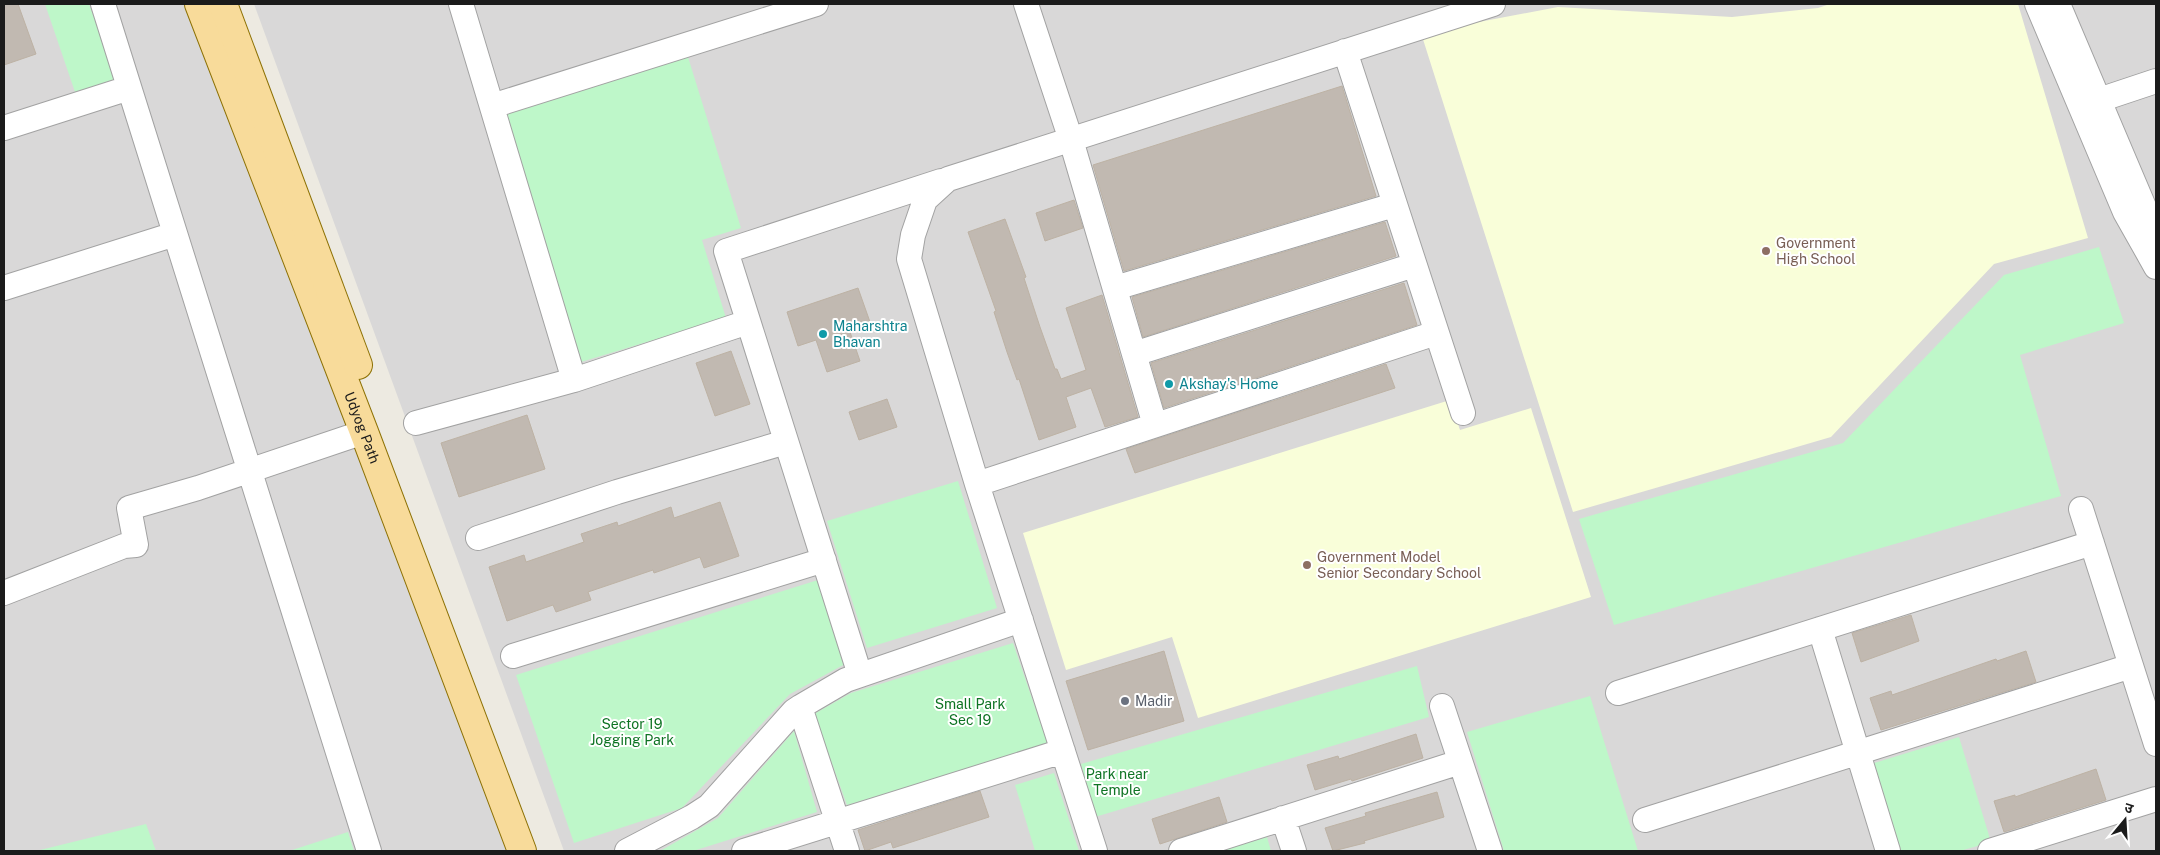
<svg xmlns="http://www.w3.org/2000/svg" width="2160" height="855" font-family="'Public Sans','Noto Sans Devanagari',sans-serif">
<rect width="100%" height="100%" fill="#edeae1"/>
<path fill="#d9d8d8" d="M4 4H199L521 851H4Z
M254 4H2156V851H564Z"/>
<path fill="#f9fed9" d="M1830 4H2018L2088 238 1994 264 1831 437 1573 512 1421 33 1558 7 1732 17 1818 8Z
M1450 400 1460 430 1531 408 1591 597 1198 718 1172 637 1066 670 1023 533Z"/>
<path fill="#bef7c9" d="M45 4H89L118 82 76 95Z
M688 57 741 228 702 240 726 318 581 362 504 113Z
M2099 247 2124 323 2020 355 2061 496 1614 625 1579 519 1843 443 2004 275Z
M958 481 997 608 867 648 827 521Z
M818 580 845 664 790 694 682 808 574 843 516 675Z
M1013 643 1048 745 847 805 814 714 851 693Z
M1417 666 1429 717 1095 817 1081 764Z
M1590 696 1638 851H1504L1467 732Z
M794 731 817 812 693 851H660L718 818Z
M1959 737 1991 842 1960 851H1897L1871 764Z
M1054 773 1079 851H1035L1015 785Z
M146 824 156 851H36Z
M348 832 354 851H289Z
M1267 837 1271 851H1228L1227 849Z"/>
<path fill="#c1b9b1" stroke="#bdb2a4" d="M4 4H18L36 54 4 65Z
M1342 86 1376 196 1124 271 1093 165Z
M1074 200 1083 228 1045 241 1036 213Z
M1005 219 1026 277 1024 278 1040 327 1055 369H1057L1061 379 1086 370 1066 308 1102 295 1138 417 1105 427 1091 388 1066 397 1076 427 1039 440 1019 379 1017 380 1007 352 994 312 996 311 968 232Z
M1385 222 1396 256 1143 337 1132 297Z
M1404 283 1417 325 1164 408 1151 363Z
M858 288 870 322 849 329 860 361 827 372 816 340 798 346 787 312Z
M731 351 750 404 715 416 696 363Z
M1386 364 1395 388 1135 473 1126 449Z
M887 399 897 427 859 440 849 412Z
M527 415 545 469 459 497 441 443Z
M720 502 739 556 704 568 700 557 654 573 653 570 588 592 591 600 556 612 553 605 507 621 489 567 524 555 526 562 584 542 581 534 617 522 618 526 671 507 674 518Z
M1911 615 1919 641 1861 662 1852 633Z
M1164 651 1184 721 1088 750 1066 681Z
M2026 651 2036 682 1881 730 1870 698 1891 691 1892 695 1996 659 1997 661Z
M1416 734 1423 758 1352 781 1351 779 1315 790 1307 765 1338 756 1339 759Z
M2096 769 2106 800 2004 832 1994 801 2015 795V797Z
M980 791 989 817 893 848 891 842 865 851 858 830Z
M1437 792 1444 817 1364 841 1365 843 1333 851 1325 828 1366 816 1365 813Z
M1219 797 1227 822 1160 844 1152 819Z"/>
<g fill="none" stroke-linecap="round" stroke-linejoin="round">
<g stroke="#a2a2a2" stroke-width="26">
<path id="minor" d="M103 4 369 851
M461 4 574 380
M1026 4 1071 140 1155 425
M2037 4 2125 212 2156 267
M2058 4 2145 209 2156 230
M1345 51 1463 413
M2084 105 2156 81
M492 106 816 4
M4 128 129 88
M4 288 175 234
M1115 288 1394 205
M1134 354 1414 265
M416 423 574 380 748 322
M977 484 1436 333
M2081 509 2156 744
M478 538 617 492 786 442
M4 593 124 546 136 545 129 508 198 488 364 432
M1820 629 1888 851
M513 656 824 560
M860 675 726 251 941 181
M1618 693 2092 543
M1442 706 1490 851
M800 707 847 851
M1283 818 1294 851
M1645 820 2131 666
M627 851 692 817 709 806 794 711 800 707 846 680 1021 620
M744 851 1063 751
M1095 851 977 484 909 259 913 235 925 200 948 179 1493 4
M1181 851 1460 762
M1990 851 2156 799"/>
</g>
<g stroke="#8d7105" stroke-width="30">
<g id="major">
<path id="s1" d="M199 4 364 432 522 851"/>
<path d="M223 4 358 365"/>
</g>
</g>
<use href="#minor" stroke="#fff" stroke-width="24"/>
<use href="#major" stroke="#f8db9a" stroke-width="28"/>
</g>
<g fill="#8d6e63" stroke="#fff" stroke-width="2">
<circle cx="1766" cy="251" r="5"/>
<circle cx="1307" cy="565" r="5"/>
</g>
<g fill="#0f9aa8" stroke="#fff" stroke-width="2">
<circle cx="823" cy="334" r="5"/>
<circle cx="1169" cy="384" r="5"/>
</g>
<circle fill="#6b7280" stroke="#fff" stroke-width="2" cx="1125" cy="701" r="5"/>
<g text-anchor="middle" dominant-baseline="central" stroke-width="4" stroke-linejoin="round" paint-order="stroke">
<g font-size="14" fill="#785e54" stroke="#fff" text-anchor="start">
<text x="1776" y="243">Government<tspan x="1776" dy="16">High School</tspan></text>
<text x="1317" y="557">Government Model<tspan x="1317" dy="16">Senior Secondary School</tspan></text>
</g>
<g font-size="14" fill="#0d838f" stroke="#fff" text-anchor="start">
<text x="833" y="326">Maharshtra<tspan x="833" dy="16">Bhavan</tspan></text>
<text x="1179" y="384">Akshay's Home</text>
</g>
<g font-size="14" fill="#1b1b1b" stroke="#fff">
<text stroke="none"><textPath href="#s1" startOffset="454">Udyog Path</textPath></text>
</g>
<g font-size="14" fill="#5b616d" stroke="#fff" text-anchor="start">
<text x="1135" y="701">Madir</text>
</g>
<g font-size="14" fill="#0f7424" stroke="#fff">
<text x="970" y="704">Small Park<tspan x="970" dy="16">Sec 19</tspan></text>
<text x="632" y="724">Sector 19<tspan x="632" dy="16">Jogging Park</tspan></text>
<text x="1117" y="774">Park near<tspan x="1117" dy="16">Temple</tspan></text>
</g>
</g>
<rect width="2160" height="855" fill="none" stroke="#1b1b1b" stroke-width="10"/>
<g transform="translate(2125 820) rotate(18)" stroke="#ffffff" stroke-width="4" paint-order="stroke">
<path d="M0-4L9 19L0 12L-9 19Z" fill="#1b1b1b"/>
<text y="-8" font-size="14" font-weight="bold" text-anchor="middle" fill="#1b1b1b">उ</text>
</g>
</svg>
